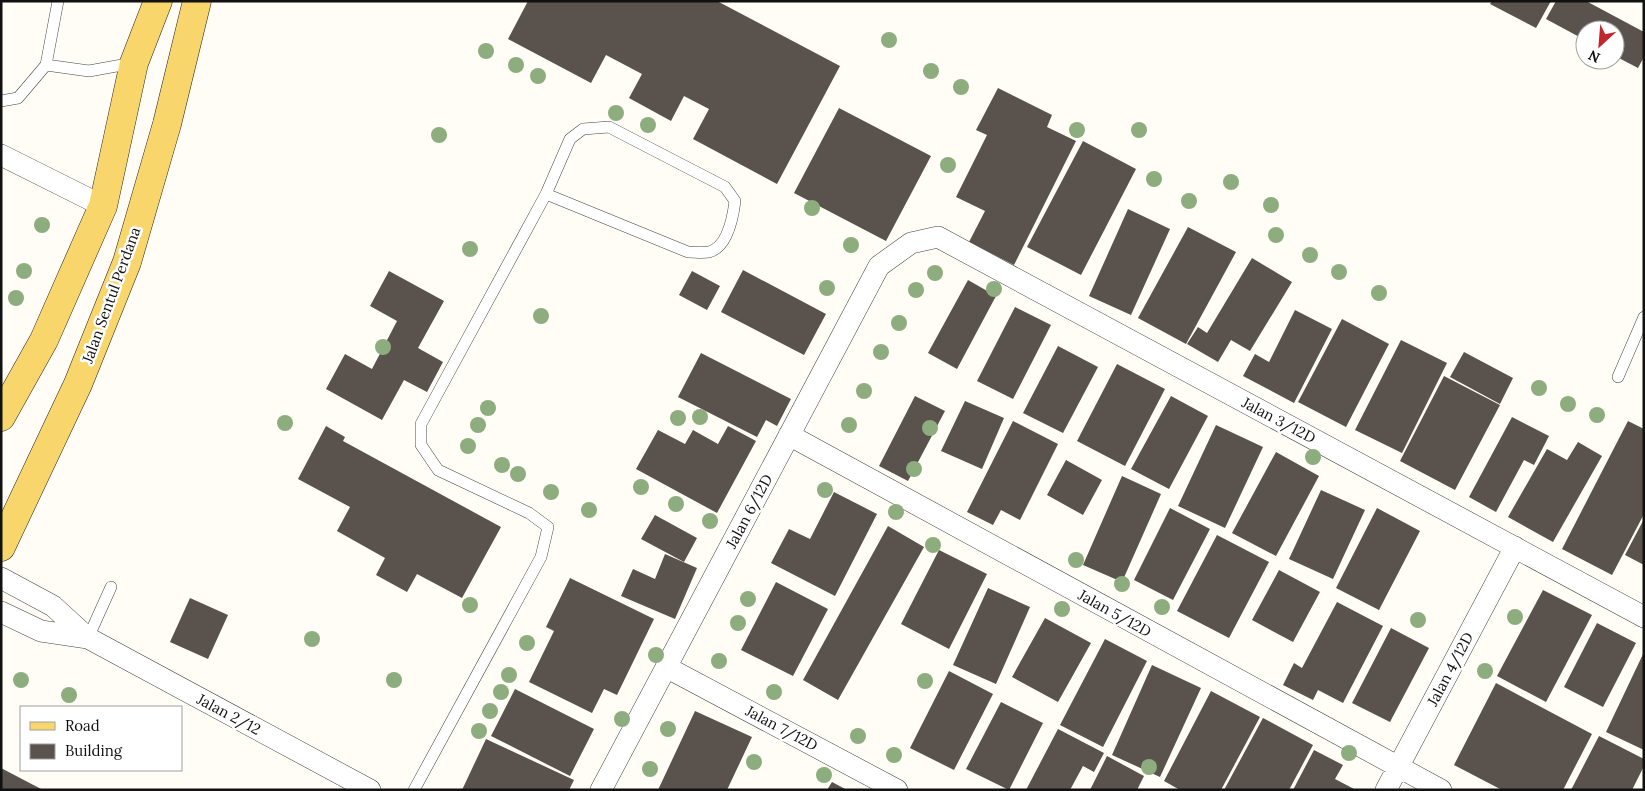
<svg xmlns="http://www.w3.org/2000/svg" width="1645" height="791" font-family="Lora,serif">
<rect width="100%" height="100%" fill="#fffdf5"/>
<path fill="#5a524d" d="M528 1H717L840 66 777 184 693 139 709 109 684 96 671 121 629 98 642 74 606 55 591 83 508 39Z
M1492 1H1551L1536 28 1490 4Z
M1556 1H1586L1644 32V57L1638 68 1615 56V30H1585V40L1546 19Z
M998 88 1052 115 1047 127 1076 141 1014 265 969 242 985 211 956 197 987 135 976 130Z
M839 108 931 156 886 241 794 193Z
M1083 141 1136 169 1081 275 1027 247Z
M1128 209 1170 229 1131 315 1089 296Z
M1188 227 1236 252 1186 344 1138 318Z
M1252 258 1292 282 1250 351 1231 340 1218 362 1187 344 1198 327 1207 333Z
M743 270 826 314 804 355 721 312Z
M389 271 444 301 418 348 443 362 427 392 404 380 382 420 326 389 345 354 372 369 397 321 370 306Z
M692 271 720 286 707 310 679 295Z
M968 280 996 296 957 369 928 353Z
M1015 307 1051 325 1013 399 977 381Z
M1295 310 1332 329 1294 403 1243 376 1255 354 1269 362Z
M1342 319 1389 344 1346 427 1298 402Z
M1401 340 1447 363 1402 453 1355 430Z
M1058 346 1098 367 1063 433 1023 413Z
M1464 352 1513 378 1500 404 1450 377Z
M701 353 791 399 777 426 766 420 757 437 678 397Z
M1117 364 1165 389 1125 466 1077 441Z
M1444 376 1500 405 1455 490 1400 461Z
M915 396 945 411 908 481 879 466Z
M1171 396 1208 416 1169 489 1131 469Z
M965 401 1004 418 982 469 941 451Z
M1512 417 1549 436 1534 465 1524 460 1496 512 1469 497Z
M1013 421 1058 444 1020 520 1001 510 993 525 967 512Z
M1628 421 1644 429V514L1612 575 1562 549Z
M1216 425 1263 447 1225 528 1178 506Z
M326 426 345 437 343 441 501 527 462 598 417 574 407 592 376 575 385 558 337 531 350 507 298 479Z
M728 426 756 441 717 513 636 469 658 430 685 444 693 430 718 444Z
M1578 442 1602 456 1553 542 1508 517 1547 449 1567 460Z
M1276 452 1319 476 1276 556 1232 533Z
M1066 460 1102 480 1083 515 1047 495Z
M1122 476 1161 494 1122 582 1083 565Z
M1321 490 1365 510 1333 579 1289 559Z
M834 492 877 514 835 596 771 563 789 529 810 539Z
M1170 508 1210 529 1173 600 1134 580Z
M1377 508 1420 531 1379 610 1336 588Z
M655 515 697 538 684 562 641 539Z
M1644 519V565L1625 555Z
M888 526 924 547 838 700 803 680Z
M1217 535 1269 562 1229 638 1177 611Z
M939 550 987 574 949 649 901 624Z
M665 554 697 568 675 619 621 596 633 569 655 579Z
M1279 570 1320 592 1293 642 1252 620Z
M570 578 654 619 617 695 604 689 592 713 529 682 554 631 546 627Z
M776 582 828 609 793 676 741 650Z
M988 588 1030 607 996 684 953 665Z
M1543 590 1592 615 1546 702 1497 676Z
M190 598 228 615 208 659 170 642Z
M1337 602 1383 626 1343 703 1318 690 1313 700 1283 685 1294 663 1302 668Z
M1045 618 1091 643 1058 702 1012 677Z
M1597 623 1636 643 1603 707 1564 687Z
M1391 628 1429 648 1390 722 1352 703Z
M1105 639 1147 661 1103 747 1060 725Z
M1644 652V750L1606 732Z
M1152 665 1201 688 1160 777 1112 755Z
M949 671 993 694 954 770 910 748Z
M1496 683 1592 734 1563 790H1502L1454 765Z
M515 689 594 729 570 776 491 736Z
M1211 691 1260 717 1221 790H1180L1164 781Z
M1001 702 1043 723 1009 790 966 769Z
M695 711 752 737 727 790H658Z
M1263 718 1313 745 1289 790H1224Z
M1058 729 1104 753 1094 772 1083 766 1070 790H1026Z
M1599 736 1644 759V766L1632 790H1571Z
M486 739 574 780 569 790H462Z
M1314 750 1343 765 1335 779 1356 790H1293Z
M1107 756 1144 776 1137 790H1090Z
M1 768 43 790H1Z
M832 782 847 790H827Z"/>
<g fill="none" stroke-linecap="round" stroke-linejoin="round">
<g stroke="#444" stroke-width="12">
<path id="service" d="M46 65 89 71 133 63
M1 101 18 98 46 65 58 1
M1618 377 1644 317
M88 638 111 587
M414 790 541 557 548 527 529 513 438 470 421 445V424L546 194 570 139 583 129 609 127 725 187 735 201C733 217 728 247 709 252 702 253 695 252 688 252L546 194"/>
</g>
<g stroke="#444" stroke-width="22">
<path id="minor" d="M1 155 103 206
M789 435 1441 790
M1 578 53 606 88 638 370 790
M1 612 41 631 88 638
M666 667 897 790
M601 790 879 266 911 243 938 237 1644 617
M1386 790 1515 547"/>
</g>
<g stroke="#222" stroke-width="29">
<path id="primary" d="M1 417 44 340 103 206 134 63 158 1
M1 547 78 384 127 262 167 124 197 1"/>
</g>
<use href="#service" stroke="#fff" stroke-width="11"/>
<use href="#minor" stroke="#fff" stroke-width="21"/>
<use href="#primary" stroke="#f9d66b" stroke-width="28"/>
</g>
<g fill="#8dad7f">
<circle cx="889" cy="40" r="8"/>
<circle cx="486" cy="51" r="8"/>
<circle cx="516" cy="65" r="8"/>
<circle cx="931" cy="71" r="8"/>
<circle cx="538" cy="76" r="8"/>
<circle cx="961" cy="87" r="8"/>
<circle cx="616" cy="113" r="8"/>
<circle cx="648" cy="125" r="8"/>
<circle cx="1077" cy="130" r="8"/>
<circle cx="1139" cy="130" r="8"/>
<circle cx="439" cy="135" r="8"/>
<circle cx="948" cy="165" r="8"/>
<circle cx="1154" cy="179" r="8"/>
<circle cx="1231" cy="182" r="8"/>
<circle cx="1189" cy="201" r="8"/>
<circle cx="1271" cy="205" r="8"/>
<circle cx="812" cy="208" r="8"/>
<circle cx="42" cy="225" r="8"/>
<circle cx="1276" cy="235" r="8"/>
<circle cx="851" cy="245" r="8"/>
<circle cx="470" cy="249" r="8"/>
<circle cx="1310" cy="255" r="8"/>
<circle cx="24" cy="271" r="8"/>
<circle cx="1339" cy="272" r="8"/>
<circle cx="935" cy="273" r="8"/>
<circle cx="827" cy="288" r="8"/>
<circle cx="994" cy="289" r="8"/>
<circle cx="916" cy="290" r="8"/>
<circle cx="1379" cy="293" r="8"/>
<circle cx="16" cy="298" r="8"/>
<circle cx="541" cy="316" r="8"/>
<circle cx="899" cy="323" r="8"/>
<circle cx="383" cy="347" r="8"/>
<circle cx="881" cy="352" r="8"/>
<circle cx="1539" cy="388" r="8"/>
<circle cx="864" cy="391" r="8"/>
<circle cx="1568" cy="404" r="8"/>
<circle cx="488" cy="408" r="8"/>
<circle cx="1597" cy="415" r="8"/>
<circle cx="700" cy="417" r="8"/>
<circle cx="678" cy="418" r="8"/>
<circle cx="285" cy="423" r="8"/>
<circle cx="478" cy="425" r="8"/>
<circle cx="849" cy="425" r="8"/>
<circle cx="930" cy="428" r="8"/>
<circle cx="468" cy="446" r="8"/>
<circle cx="1313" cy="457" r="8"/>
<circle cx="502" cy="465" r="8"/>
<circle cx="914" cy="469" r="8"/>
<circle cx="518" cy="474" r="8"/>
<circle cx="641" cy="487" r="8"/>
<circle cx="825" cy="490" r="8"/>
<circle cx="551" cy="492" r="8"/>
<circle cx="676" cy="504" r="8"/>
<circle cx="589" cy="510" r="8"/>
<circle cx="896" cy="512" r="8"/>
<circle cx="710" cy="521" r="8"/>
<circle cx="933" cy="545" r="8"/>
<circle cx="1076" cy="560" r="8"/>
<circle cx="1122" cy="584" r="8"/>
<circle cx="748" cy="599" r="8"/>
<circle cx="470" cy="605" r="8"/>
<circle cx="1162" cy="607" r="8"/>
<circle cx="1062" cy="609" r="8"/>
<circle cx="1515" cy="617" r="8"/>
<circle cx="1418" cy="620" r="8"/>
<circle cx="738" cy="623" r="8"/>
<circle cx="312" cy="639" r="8"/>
<circle cx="527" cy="643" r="8"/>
<circle cx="656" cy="655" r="8"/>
<circle cx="719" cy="661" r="8"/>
<circle cx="1485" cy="671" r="8"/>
<circle cx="509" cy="675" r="8"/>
<circle cx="21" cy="680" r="8"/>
<circle cx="394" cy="680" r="8"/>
<circle cx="925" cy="681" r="8"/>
<circle cx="501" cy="692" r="8"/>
<circle cx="774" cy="692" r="8"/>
<circle cx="69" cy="695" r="8"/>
<circle cx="490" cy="711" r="8"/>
<circle cx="622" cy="719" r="8"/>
<circle cx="668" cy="729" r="8"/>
<circle cx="479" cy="731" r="8"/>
<circle cx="858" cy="736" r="8"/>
<circle cx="1349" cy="753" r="8"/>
<circle cx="894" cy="755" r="8"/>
<circle cx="754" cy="762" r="8"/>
<circle cx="1149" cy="767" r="8"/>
<circle cx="650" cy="769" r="8"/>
<circle cx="824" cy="775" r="8"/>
</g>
<g text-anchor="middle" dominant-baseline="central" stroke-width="5" stroke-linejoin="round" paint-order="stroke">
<g font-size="15" fill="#111" stroke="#fff">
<text transform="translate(111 295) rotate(-70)">Jalan Sentul Perdana</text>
<text transform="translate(1279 420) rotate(28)">Jalan 3/12D</text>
<text transform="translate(749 511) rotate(-62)">Jalan 6/12D</text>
<text transform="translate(1115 613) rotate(29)">Jalan 5/12D</text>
<text transform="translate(1450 669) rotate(-62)">Jalan 4/12D</text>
<text transform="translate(229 714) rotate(28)">Jalan 2/12</text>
<text transform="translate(782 728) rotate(28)">Jalan 7/12D</text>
</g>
</g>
<rect width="1645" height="791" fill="none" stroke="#111111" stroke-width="5"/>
<rect x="20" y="706" width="162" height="65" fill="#ffffff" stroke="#a0a0a0"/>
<rect x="30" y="722" width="25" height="8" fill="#f9d66b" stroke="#a0a0a0"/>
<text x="65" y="731" font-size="15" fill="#111111">Road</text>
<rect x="30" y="744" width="25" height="15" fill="#5a524d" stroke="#a0a0a0"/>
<text x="65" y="756" font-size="15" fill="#111111">Building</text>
<g transform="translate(1600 45) rotate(206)"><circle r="24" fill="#ffffff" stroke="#a0a0a0"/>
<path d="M0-4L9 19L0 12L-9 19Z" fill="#c4262e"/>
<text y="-8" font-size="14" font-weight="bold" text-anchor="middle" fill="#111111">N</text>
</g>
</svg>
